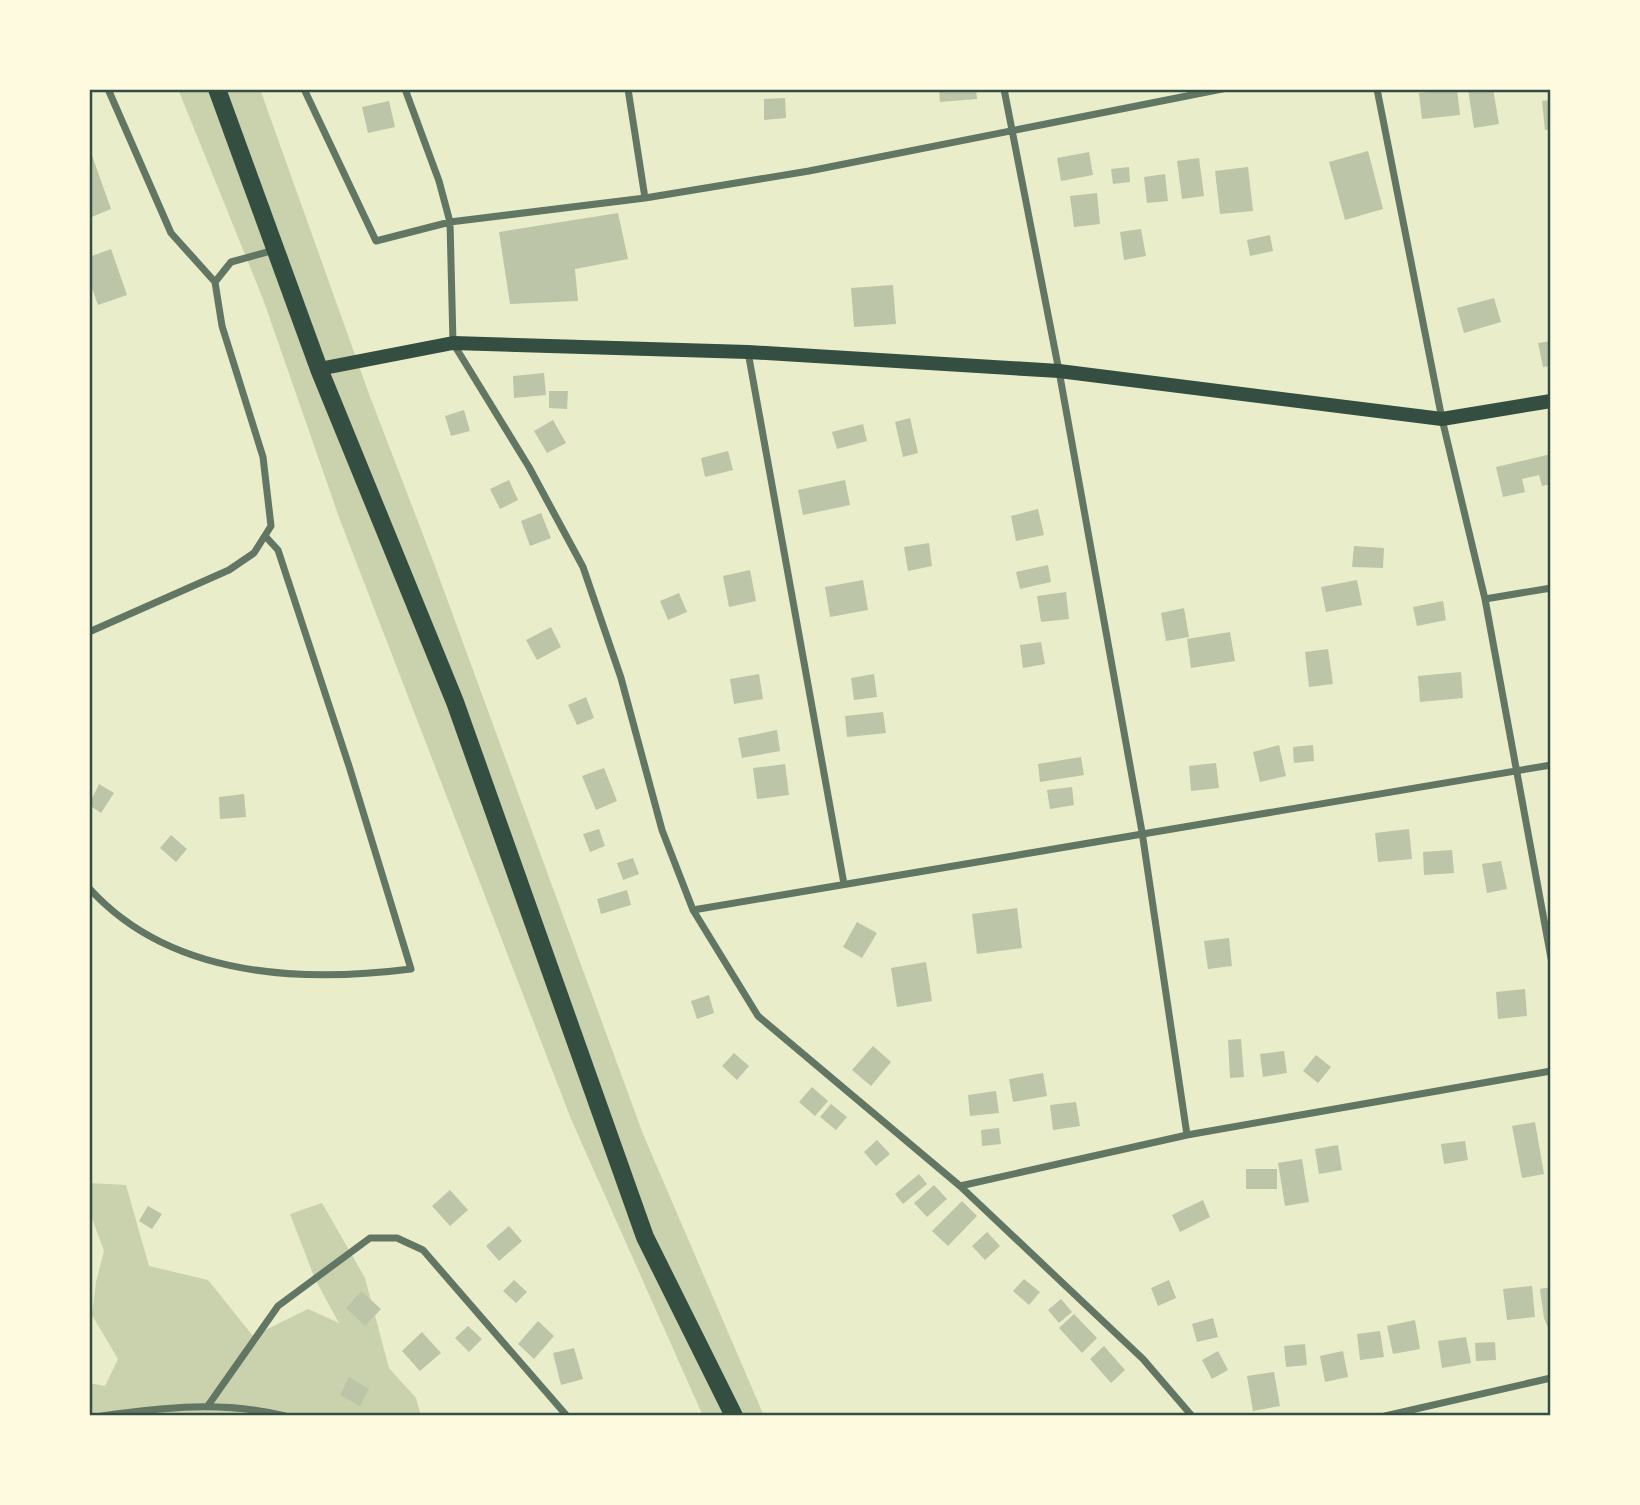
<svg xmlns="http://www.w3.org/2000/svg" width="1640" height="1505" font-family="Commissioner,sans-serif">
<rect width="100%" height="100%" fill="#e9edc9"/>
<path fill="#cad2ad" d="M178 89H260L369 394 432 558 643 1134 764 1416H703L571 1119 340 520 263 299Z
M89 1183 126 1185 149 1266 208 1280 253 1336 308 1309 339 1323 315 1279 290 1214 322 1203 365 1278 389 1368 416 1398 421 1416H89V1383L105 1386 118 1359 92 1315 96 1282 104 1251 89 1210Z"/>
<path fill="#bcc5a7" d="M939 89H976L977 99 940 102Z
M1457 89 1460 115 1422 119 1419 93Z
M1468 89H1493L1499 124 1474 128Z
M785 98 786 118 764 120V99Z
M1551 100V129L1545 130 1542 101Z
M389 101 395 127 368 133 362 107Z
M89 147 111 209 89 218Z
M1368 151 1383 209 1345 220 1329 162Z
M1089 152 1093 175 1061 181 1057 158Z
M1199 158 1204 196 1182 199 1177 161Z
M1129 167 1130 182 1113 184 1111 169Z
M1248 167 1253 211 1220 214 1215 171Z
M1165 174 1168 201 1147 203 1144 177Z
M1097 193 1100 224 1074 227 1070 196Z
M618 213 628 259 575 269 578 301 510 304 499 232Z
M1141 229 1146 256 1124 260 1120 232Z
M1270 235 1273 251 1250 256 1247 240Z
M111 249 127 295 98 305 89 280V257Z
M893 285 896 324 854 327 851 288Z
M1494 298 1501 322 1464 333 1457 308Z
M1551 341V366L1543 367 1538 343Z
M544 373 546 395 514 398 513 376Z
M549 391H568L567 409 549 408Z
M464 410 470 431 451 436 445 416Z
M910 418 918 453 903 457 895 422Z
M553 420 566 443 547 453 534 431Z
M863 424 867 441 837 449 832 432Z
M728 451 733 470 705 477 701 458Z
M1551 454V484L1542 486 1539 475 1522 479 1525 492 1503 497 1496 467Z
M509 480 518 500 500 509 490 489Z
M845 480 850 505 803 515 798 490Z
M1038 509 1044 535 1016 541 1011 516Z
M541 513 551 538 530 546 521 521Z
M929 543 932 566 908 571 904 547Z
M1354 546 1384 548 1383 568 1352 567Z
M1048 565 1051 582 1020 589 1016 572Z
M750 570 756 601 729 607 723 576Z
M863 580 868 610 830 617 825 587Z
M1357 580 1362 605 1326 612 1321 587Z
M1066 592 1069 619 1041 622 1037 596Z
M679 593 687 612 668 620 660 601Z
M1443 601 1446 620 1417 626 1413 607Z
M1184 608 1189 637 1166 641 1161 613Z
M551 627 561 647 537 660 526 640Z
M1230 632 1235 661 1191 668 1187 639Z
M1041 642 1045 664 1023 668 1020 645Z
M1328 649 1333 684 1309 687 1305 652Z
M1461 672 1463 698 1420 702 1418 676Z
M759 674 763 699 734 704 730 679Z
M874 674 877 697 854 700 851 678Z
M586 697 594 718 577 725 568 705Z
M883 712 886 733 847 737 845 716Z
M777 730 780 751 742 758 738 738Z
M1279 745 1286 776 1260 782 1253 752Z
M1313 745 1314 761 1294 763 1293 747Z
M1081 757 1084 775 1040 782 1038 764Z
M1216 763 1219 788 1191 791 1189 766Z
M785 764 789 795 757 799 753 768Z
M604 768 617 801 596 810 582 776Z
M99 784 114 793 101 813 89 805Z
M1072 787 1074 805 1050 809 1047 790Z
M244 794 246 817 220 819 219 797Z
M599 829 605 846 590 852 583 834Z
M1409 829 1412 859 1378 862 1375 833Z
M171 835 187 849 176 862 160 848Z
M1452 850 1454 873 1424 875 1423 852Z
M633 858 639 874 623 880 617 863Z
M1501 861 1507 889 1487 893 1482 864Z
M627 890 631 905 601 914 597 899Z
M1017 908 1022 948 977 954 972 914Z
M857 922 877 933 862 958 843 947Z
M1229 938 1232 966 1208 969 1204 941Z
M926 962 932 1001 897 1007 891 968Z
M1525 989 1527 1016 1498 1019 1496 992Z
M709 995 714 1013 697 1019 691 1001Z
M1241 1039 1244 1077 1230 1078 1228 1040Z
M873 1046 891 1062 871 1086 852 1070Z
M1284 1051 1287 1073 1263 1077 1260 1054Z
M734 1053 749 1066 737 1080 722 1066Z
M1316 1055 1331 1067 1318 1083 1303 1071Z
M1043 1073 1047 1096 1013 1102 1009 1079Z
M812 1087 828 1101 815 1116 799 1102Z
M996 1091 999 1113 970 1116 968 1095Z
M1076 1102 1080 1126 1053 1130 1050 1105Z
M831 1104 847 1117 836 1130 820 1117Z
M1535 1122 1544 1174 1522 1178 1512 1126Z
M999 1128 1001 1144 982 1146 981 1130Z
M877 1140 890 1154 876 1166 864 1152Z
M1465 1141 1468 1160 1444 1164 1441 1144Z
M1338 1145 1342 1170 1319 1174 1315 1149Z
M1302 1159 1309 1202 1285 1206 1278 1163Z
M1246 1169H1277V1189H1246Z
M919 1174 927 1184 903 1204 895 1194Z
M934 1185 947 1199 927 1217 914 1203Z
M450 1190 468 1210 450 1226 432 1206Z
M1203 1200 1210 1217 1180 1232 1172 1215Z
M962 1201 977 1216 948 1246 932 1231Z
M148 1206 162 1214 152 1229 139 1221Z
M509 1226 522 1241 499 1261 486 1246Z
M987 1232 1000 1246 985 1260 972 1246Z
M1024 1279 1040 1292 1029 1305 1013 1291Z
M514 1280 527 1292 516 1303 503 1291Z
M1169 1280 1176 1298 1158 1306 1151 1288Z
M1532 1286 1535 1317 1507 1320 1503 1289Z
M1551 1287V1335L1544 1318 1540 1289Z
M361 1291 381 1309 365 1326 346 1308Z
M1061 1299 1072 1312 1059 1323 1048 1310Z
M1074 1314 1097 1338 1082 1353 1059 1328Z
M1213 1318 1218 1337 1197 1342 1192 1324Z
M1415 1320 1420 1349 1393 1354 1387 1326Z
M538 1321 554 1336 534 1359 518 1344Z
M468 1326 482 1339 469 1352 455 1338Z
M1380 1331 1384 1357 1360 1360 1357 1334Z
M422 1332 441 1353 420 1371 402 1351Z
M1466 1337 1471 1363 1442 1368 1438 1341Z
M1495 1342 1496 1360 1476 1361 1475 1343Z
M1305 1344 1307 1365 1286 1367 1284 1346Z
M1104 1346 1125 1370 1111 1383 1090 1359Z
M574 1348 583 1379 561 1385 553 1353Z
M1218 1351 1228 1370 1212 1379 1202 1360Z
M1343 1351 1348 1377 1325 1382 1320 1356Z
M1274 1372 1280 1406 1253 1411 1247 1376Z
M349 1377 369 1389 360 1406 340 1395Z"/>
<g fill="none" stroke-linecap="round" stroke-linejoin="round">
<path stroke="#617663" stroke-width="7" d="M108 89 171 233 215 282
M304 89 376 241 450 222 645 198 809 171 1222 89
M405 89 439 181 450 222 453 343 529 467 583 567 621 678 662 830 693 910 758 1016 960 1186 1143 1359 1192 1416
M628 89 645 198
M1004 89 1059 371 1142 832 1187 1135
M1377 89 1442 419 1485 599 1551 958
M748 352 844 884
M1485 599 1551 588
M89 632 229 570 254 553 271 526 263 457 222 326 215 282 231 262 275 250
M89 888C169 977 300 983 411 969L349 766 278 550 266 537
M693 910 1551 765
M960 1186 1187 1135 1551 1071
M207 1407 278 1306 370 1238H397L423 1250 567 1416
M102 1416C163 1407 225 1401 285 1416
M1385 1416 1551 1378"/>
<path stroke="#344e41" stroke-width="14" d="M319 369 453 343 748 352 1059 371 1442 419 1551 401"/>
<path stroke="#344e41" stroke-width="18" d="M217 89 319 369 455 702 645 1237 734 1416"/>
</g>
<rect width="1640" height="1505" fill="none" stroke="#fefae0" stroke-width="182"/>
<rect x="91" y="91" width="1458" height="1323" fill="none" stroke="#344e41" stroke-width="2.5"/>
</svg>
